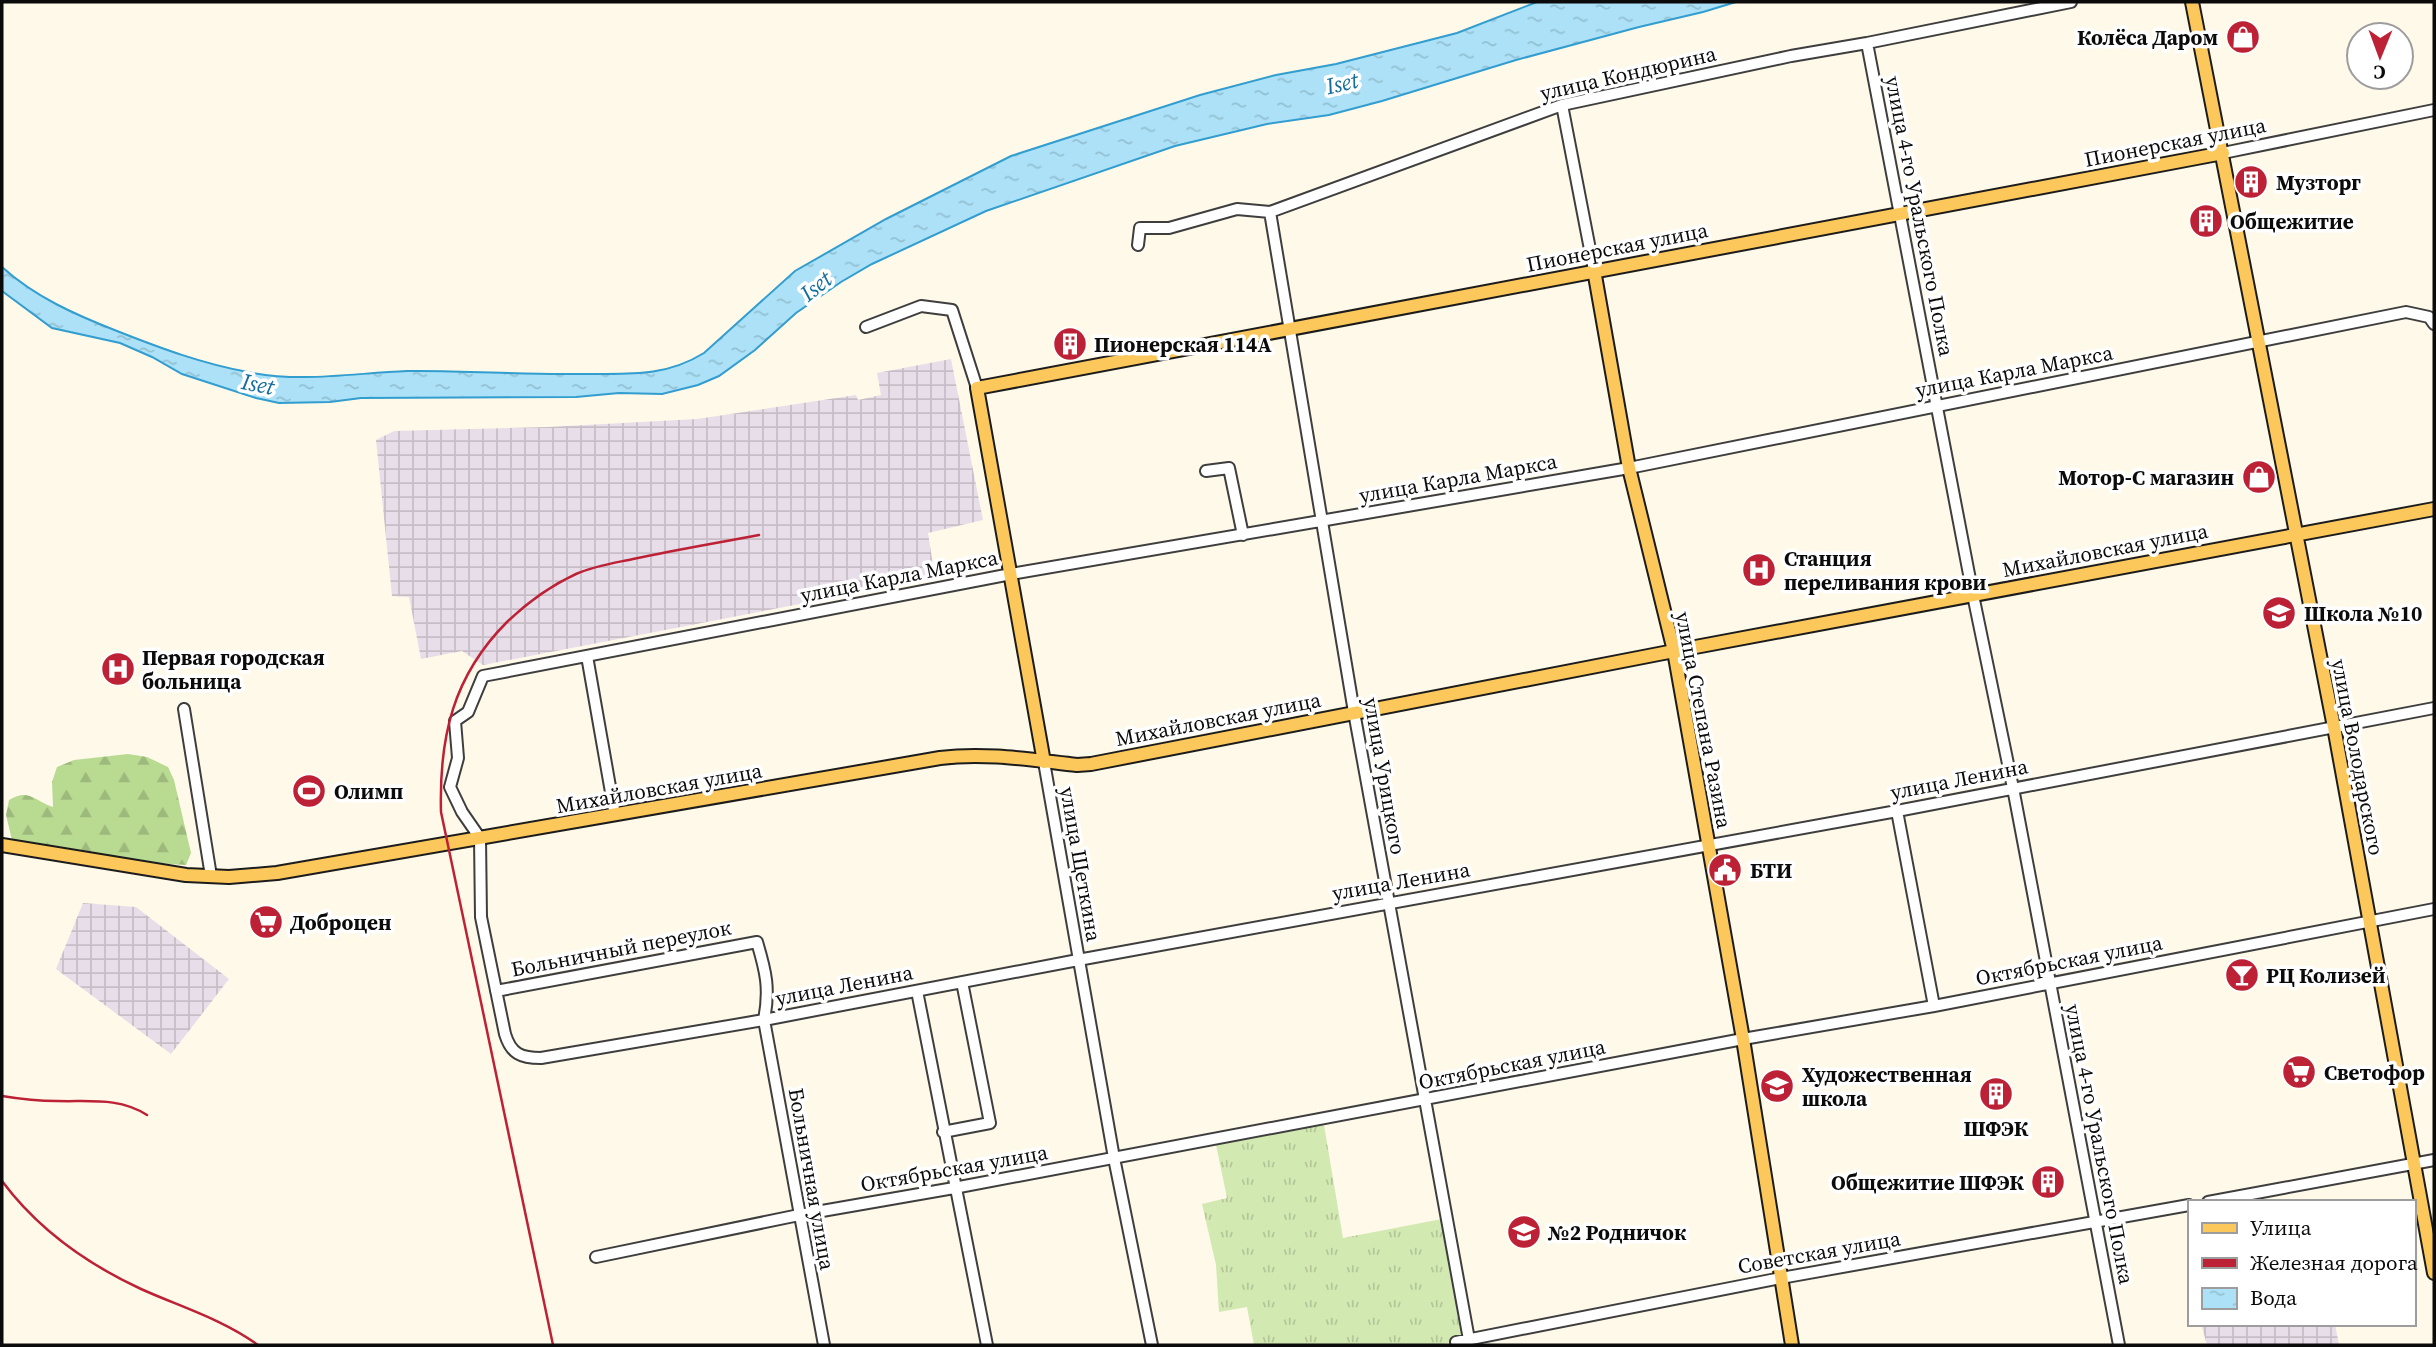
<svg xmlns="http://www.w3.org/2000/svg" width="2436" height="1347" font-family="'Source Serif 4',serif">
<defs>
<pattern id="industrial-grid" width="8" height="8" patternUnits="userSpaceOnUse" patternTransform="scale(1.75)"><rect width="8" height="8" fill="#e8deea"/><path d="M0 4h8M4 0v8" fill="none" stroke="#c6bdc7"/></pattern>
<pattern id="grass-tufts" width="24" height="20" patternUnits="userSpaceOnUse" patternTransform="scale(1.75)"><rect width="24" height="20" fill="#d3e9b2"/><path d="M3 7l-1-3M5 7V3M7 7l1-3M15 17l-1-3M17 17v-4M19 17l1-3" fill="none" stroke="#b4c698"/></pattern>
<pattern id="forest-firs" width="22" height="20" patternUnits="userSpaceOnUse" patternTransform="scale(1.75)"><rect width="22" height="20" fill="#b8da91"/><path d="M5 1l3.5 6h-7zM16 11l3.5 6h-7z" fill="#9dba7c"/></pattern>
<pattern id="water-ripples" width="26" height="14" patternUnits="userSpaceOnUse" patternTransform="scale(1.75)"><rect width="26" height="14" fill="#ace1f7"/><path d="M2 4q2-2 4 0t4 0M15 11q2-2 4 0t4 0" fill="none" stroke="#93c0d2"/></pattern>
</defs>
<rect width="100%" height="100%" fill="#fff9e9"/>
<path fill="url(#industrial-grid)" d="M951 359 983 520 928 533 935 578 483 665 462 651 421 659 409 597 392 596 376 440 394 431 548 427 697 419 856 395 858 400 881 395 877 373Z
M83 903 136 907 229 979 171 1054 56 969Z
M2201 1324H2335L2339 1345H2207Z"/>
<path fill="url(#grass-tufts)" d="M1323 1119 1343 1238 1447 1218 1469 1339 1436 1345H1254L1247 1307 1219 1312 1216 1265 1202 1204 1227 1198 1215 1140Z"/>
<path fill="url(#forest-firs)" d="M128 754 147 757 168 767 174 780 191 853 186 865 151 863 31 845 12 840 6 815 9 800C29 788 34 801 53 807L52 782 57 767 74 760Z"/>
<path fill="url(#water-ripples)" stroke="#329dcf" stroke-width="2" d="M1537 2H1736L1703 12 1639 27 1516 60 1382 101 1329 115 1267 124 1175 146 986 211 872 264 841 282 796 313 755 350 719 376 698 385 662 394 619 393 576 397 361 398 330 402 279 403 256 398 182 374 152 357 120 343 52 328 2 291V267C35 297 76 315 117 331 160 348 203 364 248 372 301 383 354 373 407 371 463 370 520 375 576 374 623 373 662 379 704 353L795 271 886 219 1011 156 1200 95 1276 75 1336 64 1457 33Z"/>
<g fill="none" stroke-linecap="round" stroke-linejoin="round">
<g stroke="#3e3e3e" stroke-width="14">
<path id="minor" d="M1867 43 1973 595 2013 788 2119 1345
M1562 105 1594 270
M2223 153 2434 110
M1270 212 1354 712 1470 1345
M1138 245 1140 228H1169L1237 209 1270 212 1562 105 1791 56 1867 43 2071 2
M2434 324 2429 317 2406 312 1629 468 1011 574 483 676 468 712 455 721 458 758 450 787 462 812 480 838 481 917 505 1034C511 1054 521 1058 541 1058L764 1020 1078 960 1897 811 2434 708
M866 327 921 306 952 310 977 388
M1206 471 1229 468 1243 535
M587 656 615 815
M184 709 211 876
M1044 762 1114 1158 1152 1345
M1897 811 1934 1006
M496 991 757 942C766 972 770 989 764 1020L824 1345
M917 991 987 1345
M943 1132 990 1123 962 982
M2208 1202 2434 1160
M596 1257 799 1215 954 1188 1743 1039 1934 1006 2434 909
M1456 1342 1781 1278 2189 1205"/>
</g>
<g stroke="#1c1c1c" stroke-width="16">
<path id="major" d="M2192 2 2334 727 2434 1273
M1594 270 1629 468 1674 651 1743 1039 1792 1345
M1044 762 977 388 2223 153
M2 845 186 875 229 877 277 873 940 758C986 752 1032 760 1077 765L1091 764 1674 651 2434 509"/>
</g>
<use href="#minor" stroke="#fff" stroke-width="10"/>
<use href="#major" stroke="#fcc85c" stroke-width="12"/>
<path stroke="#bd2135" stroke-width="2.5" d="M2 1096C20 1099 38 1101 57 1101 89 1102 119 1097 147 1115
M2 1181C37 1228 87 1264 141 1289 181 1307 222 1319 258 1345
M553 1345 441 812C439 737 453 676 507 622 528 602 550 586 576 574 594 566 614 563 633 559 675 550 717 543 759 535"/>
</g>
<defs>
<g id="shop-disc" transform="scale(1.75)"><circle r="9.5" fill="#bd2135" stroke="#fff"/><path d="M-5-2.5h2.3a2.7 3.5 0 0 1 5.4 0H5L5.5 6h-11ZM-1.5-2.5h3a1.5 2.3 0 0 0-3 0Z" fill="#fff"/></g>
<g id="building-disc" transform="scale(1.75)"><circle r="9.5" fill="#bd2135" stroke="#fff"/><path d="M-4-6H4V6H1V3H-1V6H-4ZM-2.5-4.3h1.7v1.8h-1.7ZM.8-4.3h1.7v1.8H.8ZM-2.5-1h1.7V.8h-1.7ZM.8-1h1.7V.8H.8Z" fill="#fff"/></g>
<g id="hospital-disc" transform="scale(1.75)"><circle r="9.5" fill="#bd2135" stroke="#fff"/><path d="M-5-5h3v3.5h4V-5h3V5h-3V1.5h-4V5h-3Z" fill="#fff"/></g>
<g id="school-disc" transform="scale(1.75)"><circle r="9.5" fill="#bd2135" stroke="#fff"/><path d="M0-5L7-2L0 1L-7-2ZM-4 1L0 2.5L4 1V4Q0 6-4 4Z" fill="#fff"/></g>
<g id="stadium-disc" transform="scale(1.75)"><circle r="9.5" fill="#bd2135" stroke="#fff"/><path d="M0-5a6.5 5 0 1 0 0 10a6.5 5 0 1 0 0-10ZM-3.5-1.8h7v3.6h-7Z" fill="#fff"/></g>
<g id="civic-disc" transform="scale(1.75)"><circle r="9.5" fill="#bd2135" stroke="#fff"/><path d="M-.6-6.5H3V-4.5H.6V-3L4-1V1h2V6H-6V1h2V-1L-.6-3ZM-1.2 2.5V6h2.4V2.5Z" fill="#fff"/></g>
<g id="supermarket-disc" transform="scale(1.75)"><circle r="9.5" fill="#bd2135" stroke="#fff"/><path d="M-6-5.5h2.5l.6 2H6L4.5 2H-2.5L-4.4-4H-6ZM-1.5 3.2a1.3 1.3 0 1 0 .1 0ZM3 3.2a1.3 1.3 0 1 0 .1 0Z" fill="#fff"/></g>
<g id="bar-disc" transform="scale(1.75)"><circle r="9.5" fill="#bd2135" stroke="#fff"/><path d="M-6-5H6L.8 .8V4.5H3.5V6h-7V4.5H-.8V.8Z" fill="#fff"/></g>
</defs>
<g fill-rule="evenodd">
<use href="#shop-disc" x="2243" y="37"/>
<use href="#building-disc" x="2251" y="182"/>
<use href="#building-disc" x="2206" y="221"/>
<use href="#building-disc" x="1070" y="344"/>
<use href="#shop-disc" x="2259" y="477"/>
<use href="#hospital-disc" x="1759" y="570"/>
<use href="#school-disc" x="2279" y="613"/>
<use href="#hospital-disc" x="118" y="669"/>
<use href="#stadium-disc" x="309" y="791"/>
<use href="#civic-disc" x="1725" y="870"/>
<use href="#supermarket-disc" x="266" y="922"/>
<use href="#bar-disc" x="2242" y="975"/>
<use href="#supermarket-disc" x="2299" y="1072"/>
<use href="#school-disc" x="1777" y="1086"/>
<use href="#building-disc" x="1996" y="1094"/>
<use href="#building-disc" x="2048" y="1182"/>
<use href="#school-disc" x="1524" y="1232"/>
</g>
<g text-anchor="middle" dominant-baseline="central" stroke-width="7" stroke-linejoin="round" paint-order="stroke">
<g font-size="21" font-weight="bold" fill="#0b0b0b" stroke="#fff" text-anchor="start">
<text x="2218" y="37" text-anchor="end">Колёса Даром</text>
<text x="2276" y="182">Музторг</text>
<text x="2230" y="221">Общежитие</text>
<text x="1094" y="344">Пионерская 114А</text>
<text x="2234" y="477" text-anchor="end">Мотор-С магазин</text>
<text x="1784" y="558">Станция<tspan x="1784" dy="24">переливания крови</tspan></text>
<text x="2304" y="613">Школа №10</text>
<text x="142" y="657">Первая городская<tspan x="142" dy="24">больница</tspan></text>
<text x="334" y="791">Олимп</text>
<text x="1750" y="870">БТИ</text>
<text x="290" y="922">Доброцен</text>
<text x="2266" y="975">РЦ Колизей</text>
<text x="2324" y="1072">Светофор</text>
<text x="1802" y="1074">Художественная<tspan x="1802" dy="24">школа</tspan></text>
<text x="1996" y="1128" text-anchor="middle">ШФЭК</text>
<text x="2024" y="1182" text-anchor="end">Общежитие ШФЭК</text>
<text x="1548" y="1232">№2 Родничок</text>
</g>
<g font-size="21" fill="#0b0b0b" stroke="#fff">
<text transform="translate(1628 73) rotate(-13)">улица Кондюрина</text>
<text transform="translate(2175 142) rotate(-11)">Пионерская улица</text>
<text transform="translate(1920 216) rotate(79)">улица 4-го Уральского Полка</text>
<text transform="translate(1617 247) rotate(-11)">Пионерская улица</text>
<text transform="translate(2014 371) rotate(-11)">улица Карла Маркса</text>
<text transform="translate(1458 478) rotate(-10)">улица Карла Маркса</text>
<text transform="translate(2105 550) rotate(-11)">Михайловская улица</text>
<text transform="translate(899 576) rotate(-11)">улица Карла Маркса</text>
<text transform="translate(1218 719) rotate(-11)">Михайловская улица</text>
<text transform="translate(1704 720) rotate(79)">улица Степана Разина</text>
<text transform="translate(2358 757) rotate(79)">улица Володарского</text>
<text transform="translate(1385 776) rotate(80)">улица Урицкого</text>
<text transform="translate(1959 779) rotate(-11)">улица Ленина</text>
<text transform="translate(659 788) rotate(-10)">Михайловская улица</text>
<text transform="translate(1081 864) rotate(80)">улица Щеткина</text>
<text transform="translate(1401 881) rotate(-10)">улица Ленина</text>
<text transform="translate(621 948) rotate(-11)">Больничный переулок</text>
<text transform="translate(2069 960) rotate(-11)">Октябрьская улица</text>
<text transform="translate(844 985) rotate(-11)">улица Ленина</text>
<text transform="translate(1512 1064) rotate(-11)">Октябрьская улица</text>
<text transform="translate(2100 1144) rotate(79)">улица 4-го Уральского Полка</text>
<text transform="translate(954 1168) rotate(-10)">Октябрьская улица</text>
<text transform="translate(812 1179) rotate(80)">Больничная улица</text>
<text transform="translate(1819 1252) rotate(-10)">Советская улица</text>
</g>
<g font-size="23" font-style="italic" fill="#136c9e" stroke="#fff">
<text transform="translate(1342 83) rotate(-13)">Iset</text>
<text transform="translate(816 286) rotate(-39)">Iset</text>
<text transform="translate(258 384) rotate(11)">Iset</text>
</g>
</g>
<rect width="2436" height="1347" fill="none" stroke="#0b0b0b" stroke-width="7"/>
<rect x="2188" y="1200" width="228" height="126" fill="#ffffff" stroke="#9d9d9d" stroke-width="2"/>
<rect x="2202" y="1223" width="35" height="10" fill="#fcc85c" stroke="#9d9d9d" stroke-width="2"/>
<text x="2250" y="1235" font-size="21" fill="#0b0b0b">Улица</text>
<rect x="2202" y="1258" width="35" height="10" fill="#bd2135" stroke="#9d9d9d" stroke-width="2"/>
<text x="2250" y="1270" font-size="21" fill="#0b0b0b">Железная дорога</text>
<rect x="2202" y="1288" width="35" height="21" fill="url(#water-ripples)" stroke="#9d9d9d" stroke-width="2"/>
<text x="2250" y="1305" font-size="21" fill="#0b0b0b">Вода</text>
<g transform="translate(2380 56) rotate(181)"><circle r="33" fill="#ffffff" stroke="#9d9d9d" stroke-width="2"/>
<path d="M0-5L12 26L0 18L-12 26Z" fill="#bd2135"/>
<text y="-10" font-size="19" font-weight="bold" text-anchor="middle" fill="#0b0b0b">С</text>
</g>
</svg>
